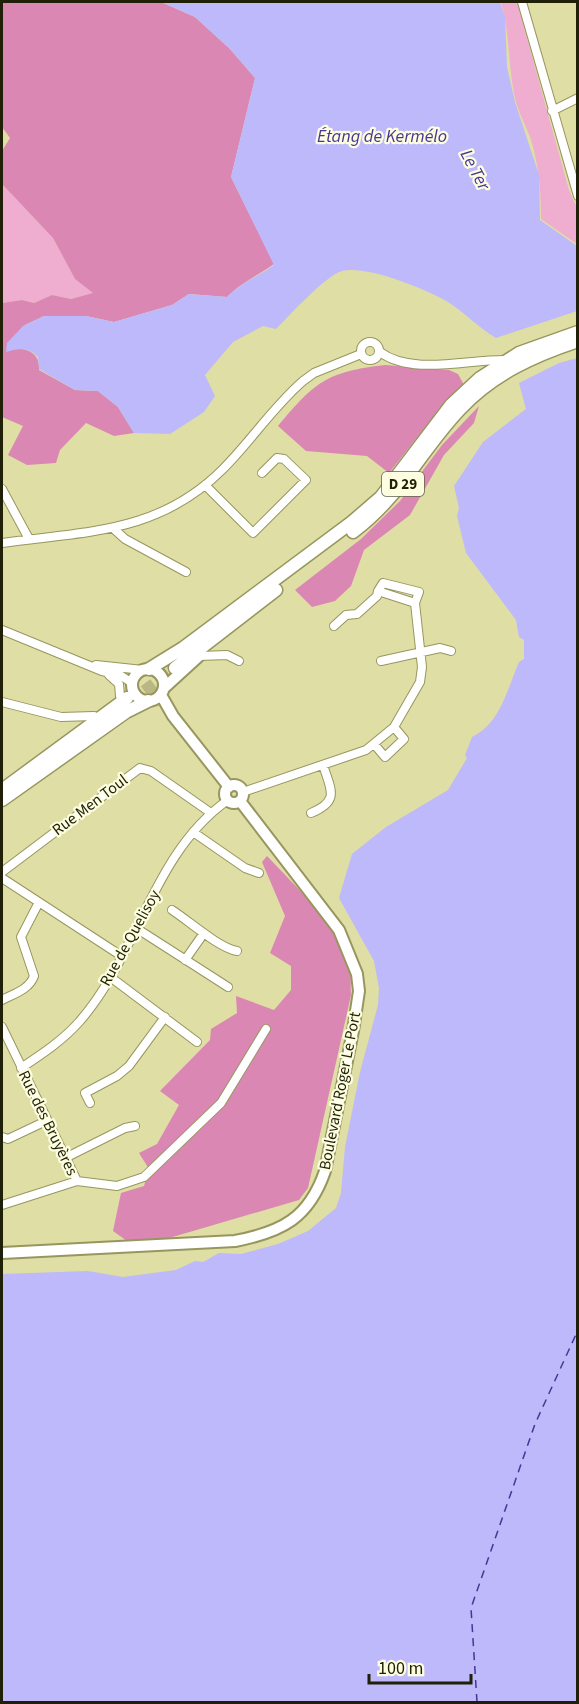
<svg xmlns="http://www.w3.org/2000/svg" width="579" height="1704" font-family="'Source Sans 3',sans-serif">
<rect width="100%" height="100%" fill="#dfdea4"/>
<path fill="#efadcf" d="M501 2H517L569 190 577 208V244L541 219C541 190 539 165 530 137 525 124 518 111 515 98 508 66 510 32 501 2Z
M2 184 53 238 75 279 94 293 71 299 52 295 34 303 22 300 2 303Z"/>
<path fill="#da87b4" d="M2 2H161L195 17 230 49 255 78 231 177 274 264C257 276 241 283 227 297L189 294 172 305 114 322 86 316H44L25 325 17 348C31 350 40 355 39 370L75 390 98 391 118 407 134 433 114 436 86 423 60 450 56 463 27 465 8 455 23 426 2 417V303L22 300 34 303 52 295 71 299 93 293 75 279 53 238 2 184V151L10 138 2 127Z
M385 365 449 370 458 374 464 385 430 421 389 473 367 456 306 451 278 426C315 382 326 372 385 365Z
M479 406 474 423 444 455 410 515 364 550 351 586 335 601 312 607 295 590 361 539 400 501 442 445Z
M267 856C296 887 334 921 349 963 352 972 350 985 351 995L308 1188 299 1200 159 1241H127L113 1231 121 1193 144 1186 149 1169 139 1153 157 1144 179 1105 160 1091 210 1040 211 1029 237 1013 236 996 274 1010 291 990V966L270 953 285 916 262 862Z"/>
<path fill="#bdb9fb" d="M161 2H500L505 17 507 67 515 102 539 175 540 220 577 246V311L496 338C479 328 465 313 448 302 426 289 367 265 342 271 325 276 290 315 276 329L263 326 233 342 205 375 215 396 204 412 170 434 134 433 118 407 98 391 75 390 39 369 38 357C29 347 18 348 6 352L7 343 23 326 44 316H86L114 322 172 305 189 294 227 297C242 282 257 277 274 265L231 177 255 78 230 49 195 17Z
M577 358V1702H2V1274L88 1271 123 1277 176 1270 195 1261 203 1262 219 1253 241 1254 278 1244 308 1231 336 1208 341 1193 345 1147 360 1072 378 1005 379 988 374 961 339 898 352 854 386 827 448 790 467 758 465 755 472 737C500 724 507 690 519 662L524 659V640L519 637 516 620 466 553 457 516 459 508 454 486 483 442 526 409 519 383 559 363Z"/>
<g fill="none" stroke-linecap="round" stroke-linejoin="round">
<path stroke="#483693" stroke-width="1.5" stroke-dasharray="8 6" stroke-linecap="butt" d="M477 1702 471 1608 535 1424 578 1330"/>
<path stroke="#b9b885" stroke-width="12" stroke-dasharray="12 6" stroke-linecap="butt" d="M130 702 175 668"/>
<g stroke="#97965f" stroke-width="10">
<path id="street" d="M522 2 578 196
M552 111 578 98
M361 351a9 9 0 1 1 18 0a9 9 0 1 1-18 0Z
M380 352C412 376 469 359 506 360
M205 485 253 533 306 480 284 459 277 458 262 473
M2 489 29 539
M114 529 125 539 186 572
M2 543C86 531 158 534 223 469 251 441 273 407 303 381L314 373 361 354
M378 591 383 583 419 592 415 603
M2 630 102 671 120 675 132 683
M199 656 227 655 239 661
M381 661 440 648 451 651
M96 665 143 670
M109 675 119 684 120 696
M2 702 61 717 94 716
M374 744 385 757 404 739 394 727
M243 792 366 750 394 727 420 682 422 667 415 603 378 591 377 596 357 614 346 615 334 626
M311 813C340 801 331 790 323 765
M193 832 245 868 259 873
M2 872 140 768 151 771 211 813
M2 878 120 955
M172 910C189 921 219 948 237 951
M136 928 228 987
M185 960 204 933
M109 976 197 1042
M2 1000C13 994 29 990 34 976L21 937 38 904
M2 1027 77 1181 2 1205
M21 1068C42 1054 62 1041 79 1022 138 956 152 853 228 800
M90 1103 85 1093 117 1076 129 1066 165 1017
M2 1137 8 1139 46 1121
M65 1158 125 1128 135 1126
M77 1181 117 1186 144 1177 221 1103 266 1029"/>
</g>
<g stroke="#97965f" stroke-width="14">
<path id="secondary" d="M132 685a16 16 0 1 1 32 0a16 16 0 1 1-32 0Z
M164 688 199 656
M161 695 173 716 229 787
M225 794a9 9 0 1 1 18 0a9 9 0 1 1-18 0Z
M2 1253 235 1241C282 1232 309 1218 325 1171L353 1031 359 991 357 974 339 930 240 801"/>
</g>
<g stroke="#97965f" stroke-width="15">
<path id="primary" d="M353 532C402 495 420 451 460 409 493 374 533 356 578 341
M175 668 276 590
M149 669 183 648 352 522 381 497 451 405 480 378 519 353 578 332
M2 790 127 698
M2 800 126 712 148 701"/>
</g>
<use href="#street" stroke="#fff" stroke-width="8"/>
<use href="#secondary" stroke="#fff" stroke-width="10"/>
<use href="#primary" stroke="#fff" stroke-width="12"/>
</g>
<g text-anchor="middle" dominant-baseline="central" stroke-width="4.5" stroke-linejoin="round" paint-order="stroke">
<rect fill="#fdfde0" stroke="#626249" stroke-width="1.5" x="382" y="472" width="42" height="24" rx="4.5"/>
<g font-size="15" font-weight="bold" fill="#201f08">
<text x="403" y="484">D 29</text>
</g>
<g font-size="16" fill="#201f08" stroke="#fdfde0">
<text transform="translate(90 805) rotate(-37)">Rue Men Toul</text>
<text transform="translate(130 938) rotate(-61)">Rue de Quelisoy</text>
<text transform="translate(340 1091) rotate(-79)">Boulevard Roger Le Port</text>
<text transform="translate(48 1123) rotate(64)">Rue des Bruyères</text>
</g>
<g font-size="18" font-style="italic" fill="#483693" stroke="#fdfde0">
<text x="382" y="136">Étang de Kermélo</text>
<text transform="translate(475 170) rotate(62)">Le Ter</text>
</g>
</g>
<rect width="579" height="1704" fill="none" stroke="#201f08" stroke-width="6"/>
<path d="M369 1674v9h102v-9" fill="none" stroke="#201f08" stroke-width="3"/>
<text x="378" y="1674" font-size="18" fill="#201f08" stroke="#fdfde0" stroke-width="4.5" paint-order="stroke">100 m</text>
</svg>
